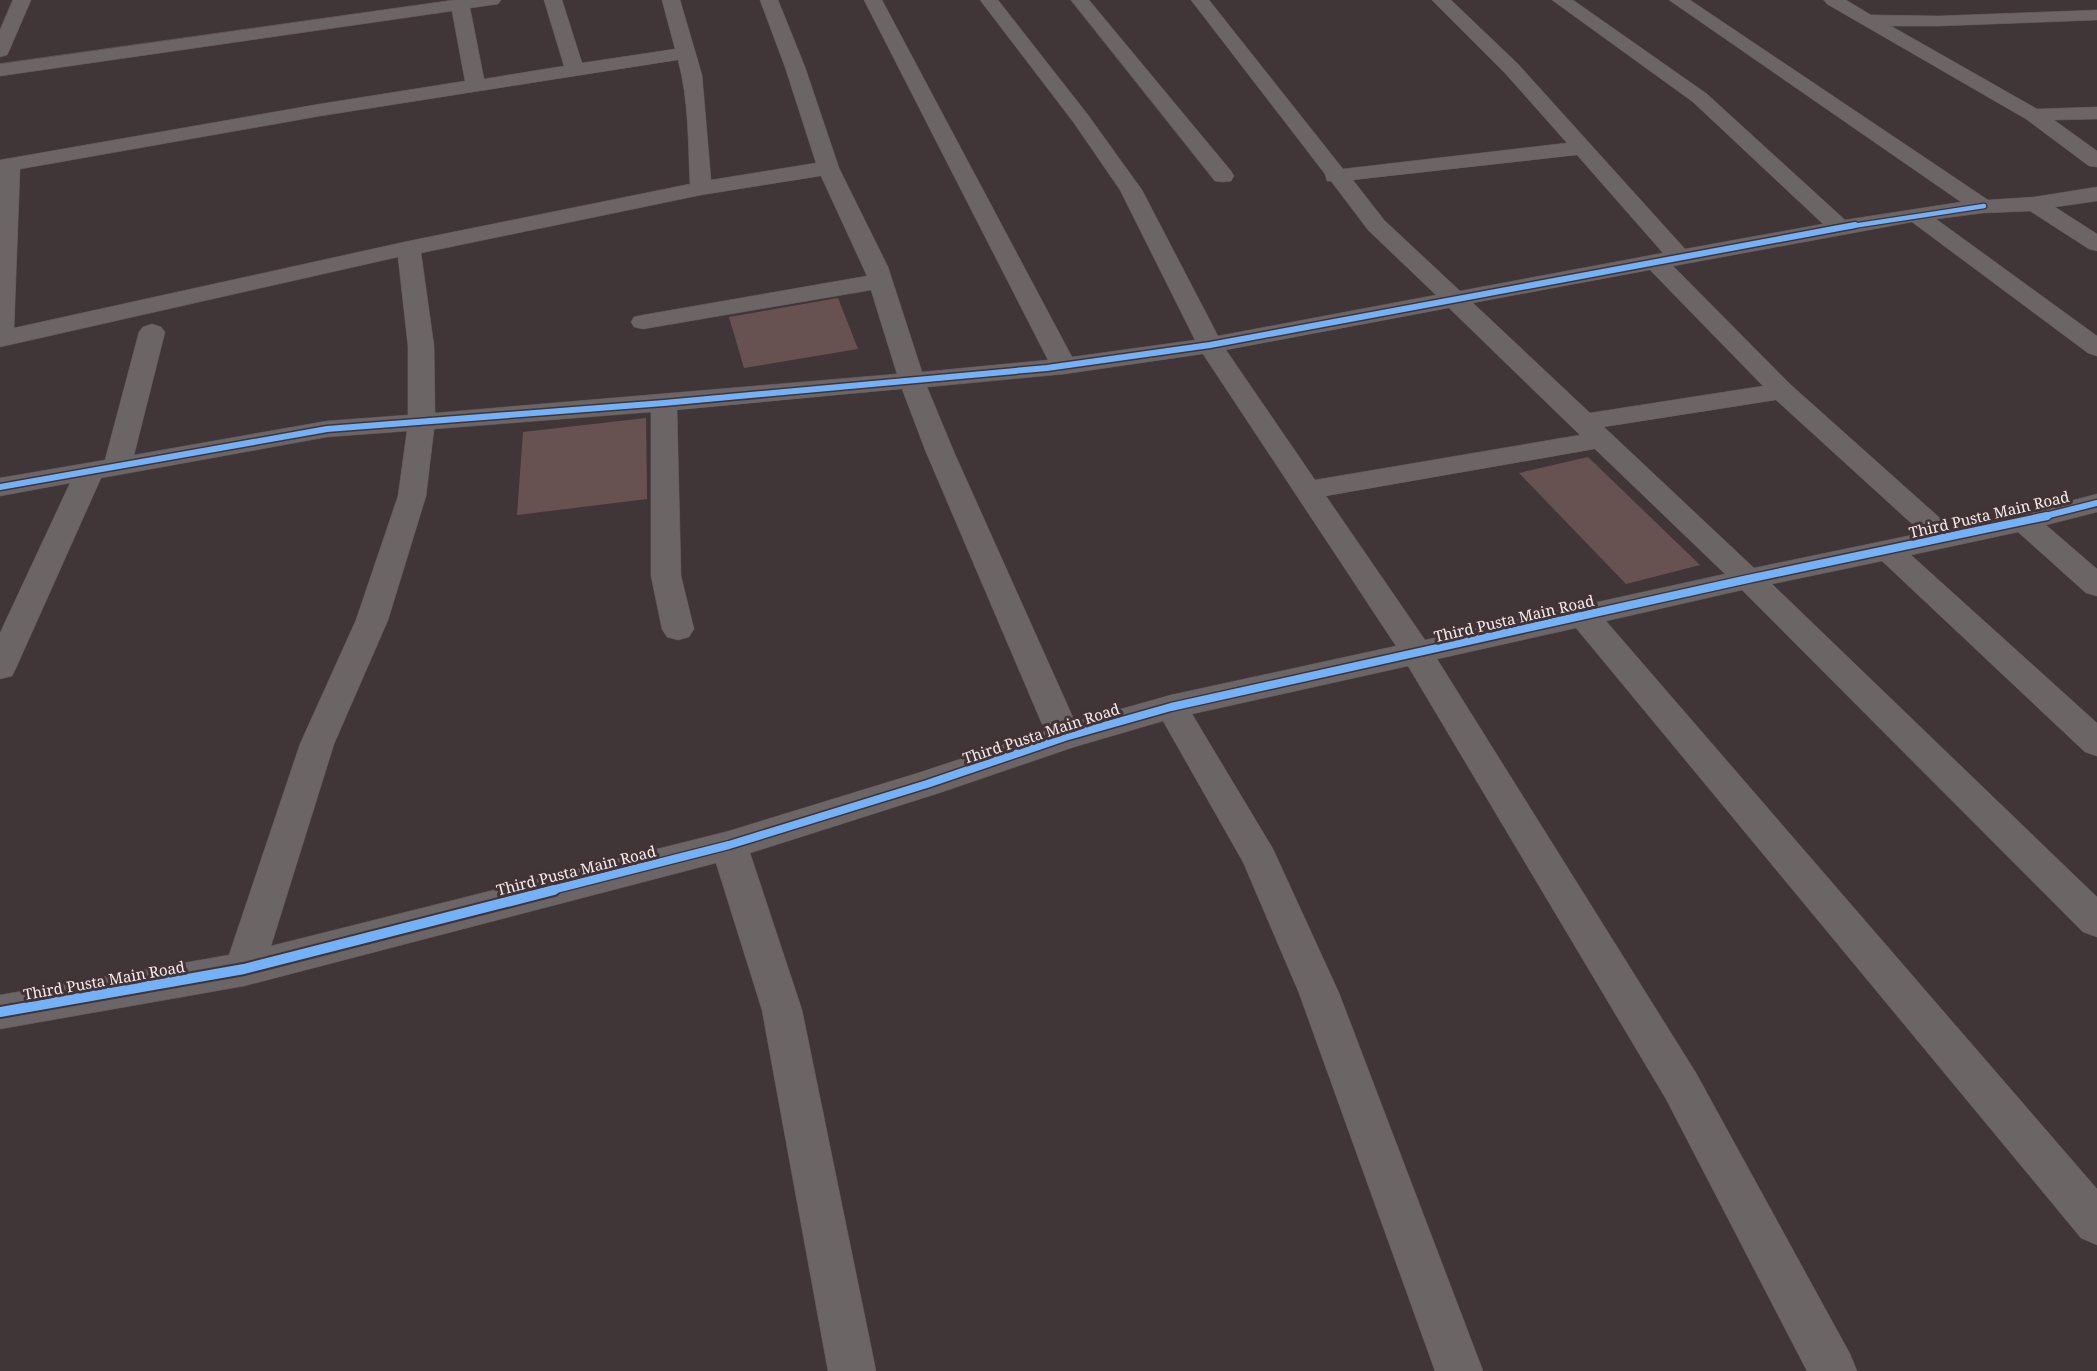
<svg xmlns="http://www.w3.org/2000/svg" width="2097" height="1371" font-family="'Noto Serif',serif">
<rect width="100%" height="100%" fill="#403638"/>
<path fill="#685251" d="M838 298 858 349 744 368 729 317Z
M646 418 647 499 517 515 523 432Z
M1588 457 1700 565 1626 584 1519 473Z"/>
<g fill="none" stroke-linecap="round" stroke-linejoin="round">
<g stroke="#5c5456" stroke-width="1">
<path id="minor" d="M13 0H31L9 51 7 55 0 57V30Z
M454 0H501L498 4 470 8 484 79 564 66 544 0H562L582 63 675 49 662 0H680L702 75 711 180 816 163 785 67 760 0H778L805 67 839 168 888 267 922 372 1048 360 864 0H882L1072 357 1195 340 1120 190 1074 123 980 0H998L1088 115 1142 190 1218 336 1436 295 1368 230 1331 181H1327L1325 174 1191 0H1209L1343 169 1567 143 1504 72 1432 0H1451L1518 64 1685 249 1823 224 1693 102 1552 0H1573L1707 94 1845 220 1961 202 1669 0H1690L1988 200 2034 197 2097 187V201L2055 207 2097 234V251L2089 249 2030 211 1983 213 1936 219 2097 336V356L2088 353 1912 222 1673 266 1791 385 1951 528 2024 513 2097 494V512L2046 525 2097 569V596L2086 593 2018 532 1911 555 2097 723V756L2085 752 1882 561 1772 584 2097 897V937L2083 932 1742 590 1606 621 2097 1189V1245L2081 1238 1576 628 1437 659 1696 1073 1850 1354 1857 1371H1807L1666 1099 1408 666 1192 714 1273 849 1339 993 1483 1371H1435L1299 993 1243 862 1163 721 1074 747 939 793 750 853 802 1010 876 1371H828L762 1010 716 863 244 986 0 1029V995L229 955 300 744 356 620 398 496 407 431 327 437 101 478 16 668 12 676 0 679V633L70 483 0 496V478L105 460 139 332 143 327 152 324 161 327 165 332 134 455 327 421 408 415V346L398 257 0 347V160L320 104 465 81 452 11 0 76V64ZM678 60C689 100 688 143 690 184L409 241 14 328 20 169 320 116ZM1577 155 1663 253 1460 291 1384 220 1353 180ZM821 176 867 276 643 315 634 317 631 322 634 327 643 329 871 290 897 374 435 413 434 346 421 253 701 195ZM1650 270 1763 386 1590 413 1473 303ZM1449 308 1580 435 1315 480 1226 350ZM1203 354 1396 646 1171 695 1075 722 954 452 927 387 1064 374ZM902 389 926 452 1045 731 918 773 729 831 271 946 334 744 388 620 426 496 434 429 651 412V576L662 629 667 637 678 640 689 637 694 629 681 576 677 410ZM1776 400 1922 533 1754 568 1604 427ZM1595 449 1725 574 1425 640 1326 496Z
M1071 0H1089L1231 171 1234 176 1231 181 1223 182 1215 181Z
M1824 0H1846L1871 15 1939 16 2097 10V20L1939 26H1891L2037 109 2097 107V119L2054 120 2097 151V167L2089 166 2026 119 1827 4Z"/>
</g>
<use href="#minor" fill="#6b6566" fill-rule="evenodd"/>
<g stroke="#433335" stroke-width="7">
<path id="cycleway-far3" d="M1846 227 1984 206"/>
</g>
<g stroke="#433335" stroke-width="9">
<path id="cycleway-far2" d="M0 487 327 429 664 403 1047 368 1210 345 1855 225
M2041 517 2097 503"/>
</g>
<g stroke="#433335" stroke-width="11">
<path id="cycleway-far1" d="M548 891 729 845 927 784 1065 737 1171 707 1748 579 2047 516"/>
</g>
<g stroke="#433335" stroke-width="14">
<path id="cycleway" d="M0 1012 244 969 554 890"/>
</g>
<use href="#cycleway-far3" stroke="#73b2f8" stroke-width="4.5"/>
<use href="#cycleway-far2" stroke="#73b2f8" stroke-width="6"/>
<use href="#cycleway-far1" stroke="#73b2f8" stroke-width="8"/>
<use href="#cycleway" stroke="#73b2f8" stroke-width="10"/>
</g>
<g text-anchor="middle" dominant-baseline="central" stroke-width="6" stroke-linejoin="round" paint-order="stroke">
<g font-size="15" fill="#f6eced" stroke="#433335">
<text transform="translate(1989 514) rotate(-13)">Third Pusta Main Road</text>
<text transform="translate(1514 618) rotate(-13)">Third Pusta Main Road</text>
<text transform="translate(1041 733) rotate(-18)">Third Pusta Main Road</text>
<text transform="translate(576 870) rotate(-14)">Third Pusta Main Road</text>
<text transform="translate(104 980) rotate(-10)">Third Pusta Main Road</text>
</g>
</g>
</svg>
